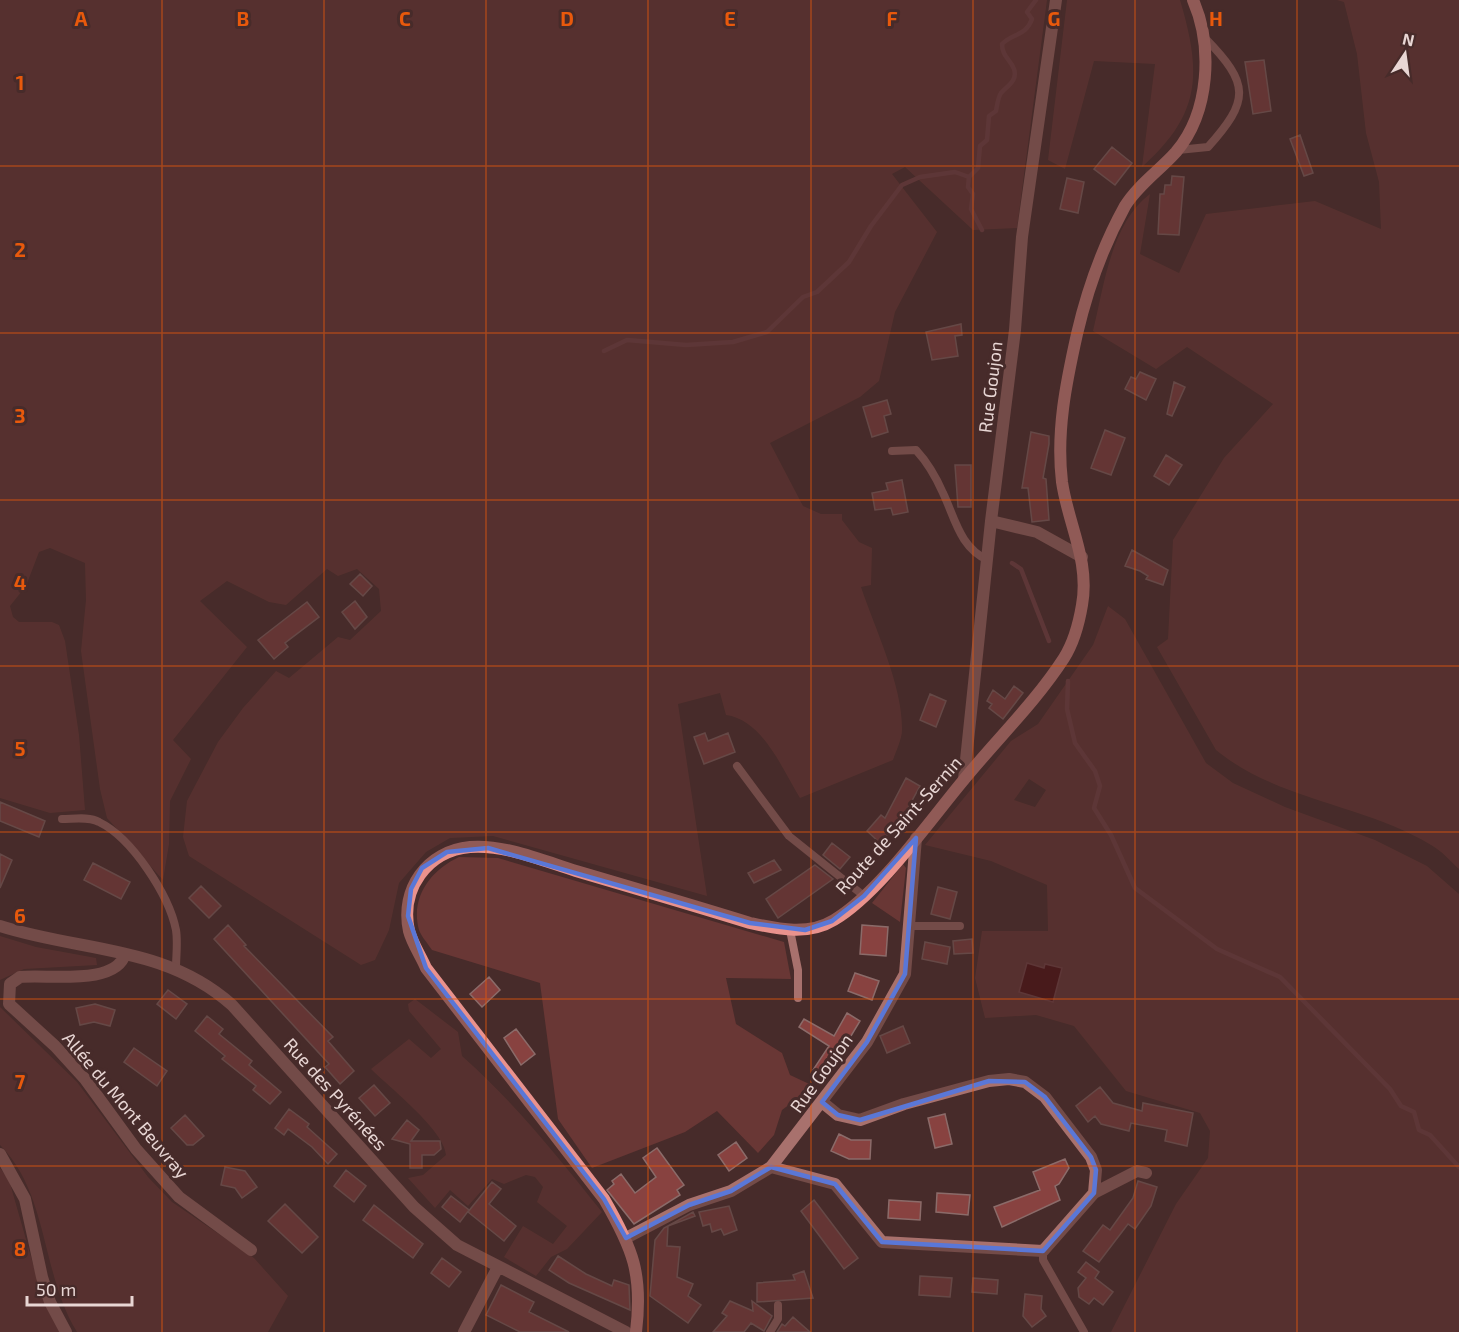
<svg xmlns="http://www.w3.org/2000/svg" width="1459" height="1332" font-family="'Exo 2',sans-serif">
<rect width="100%" height="100%" fill="#472b2a"/>
<path fill="#693735" fill-rule="evenodd" d="M0 0H1047L1017 228 973 230 905 167 892 174 937 232 895 312 879 381 860 397 770 443 803 506 821 514H842V520L859 542 872 548 871 585 861 587C875 629 903 686 902 730 902 739 896 751 893 760L800 798C782 769 763 720 726 715L720 693 678 704 707 896 493 836 450 838 426 852 399 883 389 930 375 960 361 965 189 856 183 837 187 801 218 742 243 708 276 671 289 678 338 637 350 640 381 611 379 589 357 569 338 576 327 569 286 605 269 602 227 581 200 601 247 647 173 740 191 759 170 801 169 844 163 880 107 818 100 789 81 651 86 600 85 563 50 548 39 552 26 586 10 606 13 617 19 622H52L59 625 65 641 79 735 85 810 50 813 0 798Z
M1067 0H1180C1202 74 1201 114 1142 167L1155 64 1094 61 1065 169 1048 160Z
M1337 0H1459V869C1450 861 1442 851 1431 845 1364 804 1278 801 1216 750L1157 647 1168 639 1173 540 1224 458 1273 404 1187 347 1156 369 1093 331C1104 286 1111 223 1150 194L1140 254 1179 273 1206 214 1315 201 1381 229 1379 182 1366 133 1357 54 1344 2Z
M1108 606 1125 619 1206 763 1233 783 1285 807 1375 840 1427 866 1459 894V1332H1111L1176 1204 1208 1158 1210 1131 1200 1113 1126 1091 1074 1026 1036 1015 985 1018 975 978 982 931H1048L1047 885 991 861 925 845 1011 741 1038 724 1093 645ZM1029 779 1046 790 1035 807 1014 800Z
M459 857 498 858 784 942 791 979 726 978 736 1024 782 1053 790 1075 820 1089 798 1098 782 1110 774 1135 758 1153 717 1111 685 1132 592 1168 558 1119 540 983 432 950C428 944 421 936 419 930 410 897 431 870 459 857Z
M903 864 906 868 900 922 872 903Z
M0 936 36 947 96 958 97 965 24 969 0 980Z
M415 999 458 1032 462 1056C517 1105 557 1156 602 1212L567 1249 551 1257 536 1276 504 1257 523 1226 553 1244 567 1226 537 1202 543 1187 535 1177 526 1175 504 1184 492 1179 468 1206 450 1190 435 1208 408 1178 423 1175 446 1155C445 1131 389 1087 371 1069L409 1039 431 1058 441 1049 409 1011 408 1004Z
M0 1007 77 1082 148 1177 172 1202 254 1258 288 1296 268 1332H77C41 1274 49 1194 0 1145Z
M0 1168 9 1180 41 1292 60 1332H0Z"/>
<path fill="#49060b" stroke="#794447" stroke-width="1.5" d="M1027 963 1044 968 1045 964 1062 968 1053 1002 1019 992Z"/>
<g fill="none" stroke-linecap="round" stroke-linejoin="round">
<path stroke="#794447" stroke-width="4.5" d="M982 230 971 209 973 194 968 187 969 177 978 168 980 146 987 140 989 116 996 111C997 106 998 97 1001 93 1007 86 1018 81 1014 69 1010 59 1002 56 1002 44 1013 33 1026 36 1032 19L1027 12 1036 0
M604 351 627 340 686 345 733 342 767 332 803 297 817 292 849 262 871 226 902 185 920 177 955 172 969 177
M1012 563 1021 569 1049 641
M1068 681 1067 709 1075 743 1095 771 1100 786 1094 808 1111 835 1135 888 1217 949 1280 977 1390 1089 1401 1106 1414 1112 1419 1130 1430 1135 1459 1167"/>
</g>
<path fill="#884240" stroke="#8b6b69" stroke-width="1.5" d="M1264 60 1271 111 1253 114 1245 62Z
M1300 135 1313 173 1304 176 1290 139Z
M1112 147 1132 163 1115 185 1094 169Z
M1172 176 1184 177 1179 235 1158 234 1160 194H1164L1165 185H1171Z
M1067 178 1084 182 1078 213 1060 209Z
M961 324 962 335 955 336 958 356 932 360 926 332Z
M1140 372 1156 379 1146 400 1125 389 1131 377 1136 379Z
M1174 382 1185 387 1172 416 1167 414Z
M887 400 891 414 884 416 888 432 872 437 863 407Z
M1105 430 1125 438 1111 475 1091 468Z
M1031 432 1049 436V444L1043 478 1046 479 1049 520 1032 522 1028 488H1022Z
M1166 455 1182 465 1169 485 1154 476Z
M955 465H971V507H958Z
M902 480 908 512 893 515 891 508 875 510 872 493 888 490 886 483Z
M1132 550 1168 570 1163 585 1146 579 1148 576 1140 571 1125 566Z
M360 574 372 586 363 596 350 584Z
M355 601 367 617 355 629 342 612Z
M307 602 319 617 285 643 288 647 274 659 258 640Z
M1014 686 1023 693 1003 719 989 708 992 704 987 701 993 690 1005 699Z
M930 694 946 701 936 727 920 720Z
M705 733 708 741 728 733 735 752 704 764 694 737Z
M906 778 920 786 903 817 880 843 867 831 881 815 885 818Z
M0 802 45 821 39 837 0 821Z
M832 843 850 857 840 869 823 855Z
M0 854 12 860 0 888Z
M774 860 781 870 754 883 748 873Z
M93 863 130 882 121 899 84 880Z
M815 865 833 879 778 918 766 899Z
M201 886 221 906 209 918 189 898Z
M938 887 957 892 950 919 931 914Z
M228 925 246 945 244 946 333 1037 328 1041 354 1071 340 1084 325 1067 329 1064 214 939Z
M862 925 888 927 886 956 860 954Z
M972 939 973 953 954 954 953 941Z
M925 942 950 947 947 964 922 959Z
M855 973 879 981 872 1000 848 991Z
M489 977 500 990 482 1007 470 994Z
M168 990 187 1004 176 1019 157 1004Z
M95 1004 115 1010 110 1026 94 1022 80 1025 76 1008Z
M847 1013 860 1021 825 1079 813 1070 829 1046 799 1027 804 1019 834 1036Z
M207 1016 223 1029 219 1034 252 1061 249 1065 281 1092 270 1104 253 1090 256 1086 222 1059 225 1056 195 1031Z
M903 1026 910 1043 887 1053 880 1036Z
M516 1029 535 1054 521 1065 504 1038Z
M134 1048 167 1071 157 1086 124 1062Z
M374 1085 390 1103 375 1116 359 1098Z
M1100 1087 1113 1103 1142 1111 1143 1103 1193 1113 1187 1146 1165 1141 1167 1130 1131 1123 1129 1131 1101 1124 1095 1116 1088 1122 1076 1106Z
M289 1109 309 1124 307 1127 337 1154 328 1164 312 1147 288 1129 284 1135 275 1128Z
M945 1114 952 1144 935 1148 928 1118Z
M185 1115 204 1136 193 1145H187L171 1128Z
M407 1120 419 1130 411 1141H440L441 1149 434 1155H422V1168H410V1144L392 1139Z
M839 1134 851 1140H871L870 1159H849L831 1151Z
M736 1142 747 1158 729 1171 718 1155Z
M657 1148 684 1185 677 1190 680 1195 634 1224 607 1190 614 1184 612 1181 621 1174 635 1193 656 1177 643 1158Z
M1065 1159 1069 1168 1059 1184 1055 1186 1060 1200 1002 1227 994 1207 1040 1190 1033 1172Z
M225 1167 245 1171 257 1187 242 1198 235 1188 221 1185Z
M346 1170 366 1186 354 1202 334 1186Z
M1138 1181 1157 1187 1151 1206 1135 1229 1128 1224 1099 1262 1083 1251 1103 1225 1110 1230 1133 1198Z
M492 1182 501 1189 489 1204 516 1226 504 1241 468 1212Z
M937 1193 970 1195 968 1215 936 1212Z
M451 1196 469 1210 460 1222 442 1207Z
M814 1200 858 1258 844 1269 801 1211Z
M889 1200 921 1202 920 1220 888 1218Z
M285 1204 318 1237 302 1253 268 1221Z
M374 1205 423 1244 413 1258 363 1220Z
M729 1206 737 1230 724 1235 721 1229 712 1232 710 1224 703 1226 699 1212Z
M693 1212 695 1216 668 1226 667 1246 680 1247 677 1277 693 1284 688 1296 701 1305 688 1323 650 1296 655 1240 664 1228Z
M558 1256 586 1274 612 1286 614 1280 629 1285 630 1310 569 1283 549 1270Z
M442 1258 461 1272 449 1287 431 1273Z
M1086 1262 1099 1272 1095 1278 1113 1292 1103 1305 1094 1298 1089 1304 1079 1297 1078 1288 1086 1278 1078 1272Z
M804 1271 813 1298 757 1302V1283L795 1280 793 1275Z
M920 1276 952 1278 950 1297 919 1295Z
M973 1278 998 1280 997 1294 972 1292Z
M501 1285 534 1302 529 1312 569 1332H520L486 1315Z
M1025 1294 1042 1296 1041 1309 1046 1316 1032 1327 1023 1316Z
M730 1301 753 1311 752 1301 772 1316 764 1331 751 1323 744 1332H713L727 1316 722 1313Z
M793 1317 810 1332H777L782 1324 785 1326Z"/>
<g fill="none" stroke-linecap="round" stroke-linejoin="round">
<path stroke="#a8716d" stroke-width="8" d="M1178 150 1208 147C1250 100 1250 84 1205 38
M892 451 916 450C928 463 936 477 943 493 955 518 960 548 988 560
M737 766 789 836 864 896
M62 819C73 819 89 816 99 822 132 838 169 895 176 930 178 942 176 956 176 968
M909 926H960
M790 930 798 970V998
M1043 1251V1260L1084 1332
M770 1332 778 1319V1305"/>
<path stroke="#a8716d" stroke-width="12" d="M991 521 1037 532 1082 557
M964 779 991 521 1015 330 1022 237 1056 0
M0 926C81 952 165 945 232 1005L414 1207 457 1245 626 1332
M125 954C116 986 48 974 20 977L10 984 9 1004 55 1046 85 1079 136 1149 179 1197 251 1250
M0 1154 25 1199 42 1277 50 1302 66 1332
M771 1167 835 1184 882 1242 1043 1251 1094 1193 1096 1170 1091 1157 1045 1097 1025 1082 1009 1079 989 1081 904 1104 860 1120 838 1115 822 1102
M1094 1193 1137 1171 1146 1173
M626 1238 689 1205 731 1191 771 1167 867 1042 905 974 916 838
M464 1332 498 1267"/>
<path stroke="#e9928d" stroke-width="12" d="M636 1332C643 1274 633 1249 604 1199L426 968C421 956 412 943 409 931 400 889 427 851 470 847 504 844 544 861 576 871 634 888 692 905 750 923 778 929 808 936 834 920 878 894 928 823 962 782 995 741 1035 703 1064 658 1074 642 1079 623 1082 605 1090 561 1068 524 1062 482 1056 432 1066 383 1077 334 1087 291 1104 244 1125 206 1138 185 1160 170 1176 152 1210 112 1213 46 1193 0"/>
</g>
<path d="M0 0H1459V1332H0ZM916 838 905 974 867 1042 822 1102 838 1115 860 1120 989 1081 1025 1082 1045 1097 1091 1157 1096 1170 1094 1193 1043 1251 882 1242 835 1184 771 1167 731 1191 689 1205 626 1238 604 1199 426 968 408 916 411 889 422 868 447 852 488 848 750 923 805 930 832 921 864 896Z" fill="#472b2a" fill-opacity=".55" fill-rule="evenodd"/>
<path fill="none" stroke="#5a77d7" stroke-width="4.5" stroke-linejoin="round" d="M916 838 905 974 867 1042 822 1102 838 1115 860 1120 989 1081 1025 1082 1045 1097 1091 1157 1096 1170 1094 1193 1043 1251 882 1242 835 1184 771 1167 731 1191 689 1205 626 1238 604 1199 426 968 408 916 411 889 422 868 447 852 488 848 750 923 805 930 832 921 864 896Z"/>
<path fill="none" stroke="#e8590c" stroke-width="1.5" stroke-opacity="0.55" d="M162 0V1332M324 0V1332M486 0V1332M648 0V1332M811 0V1332M973 0V1332M1135 0V1332M1297 0V1332M0 166H1459M0 333H1459M0 500H1459M0 666H1459M0 832H1459M0 999H1459M0 1166H1459"/>
<g text-anchor="middle" dominant-baseline="central" stroke-width="6" stroke-linejoin="round" paint-order="stroke">
<g font-size="18" fill="#e8d6d4" stroke="#472b2a">
<text transform="translate(990 387) rotate(-83)">Rue Goujon</text>
<text transform="translate(898 825) rotate(-48)">Route de Saint-Sernin</text>
<text transform="translate(821 1073) rotate(-54)">Rue Goujon</text>
<text transform="translate(336 1094) rotate(48)">Rue des Pyrénées</text>
<text transform="translate(126 1105) rotate(50)">Allée du Mont Beuvray</text>
</g>
</g>
<g font-size="20" text-anchor="middle" font-weight="bold" fill="#e8590c" stroke="#472b2a" stroke-width="6" stroke-linejoin="round" paint-order="stroke">
<text x="81" y="26">A</text>
<text x="243" y="26">B</text>
<text x="405" y="26">C</text>
<text x="567" y="26">D</text>
<text x="730" y="26">E</text>
<text x="892" y="26">F</text>
<text x="1054" y="26">G</text>
<text x="1216" y="26">H</text>
<text x="20" y="90">1</text>
<text x="20" y="257">2</text>
<text x="20" y="423">3</text>
<text x="20" y="590">4</text>
<text x="20" y="756">5</text>
<text x="20" y="923">6</text>
<text x="20" y="1089">7</text>
<text x="20" y="1256">8</text>
</g>
<g transform="translate(1405 54) rotate(13)" stroke="#472b2a" stroke-width="4.5" paint-order="stroke">
<path d="M0-4.5L10 22L0 15L-10 22Z" fill="#e8d6d4"/>
<text y="-9" font-size="16" font-weight="bold" text-anchor="middle" fill="#e8d6d4">N</text>
</g>
<path d="M27 1296v9h105v-9" fill="none" stroke="#e8d6d4" stroke-width="3"/>
<text x="36" y="1296" font-size="18" fill="#e8d6d4" stroke="#472b2a" stroke-width="4.5" paint-order="stroke">50 m</text>
</svg>
